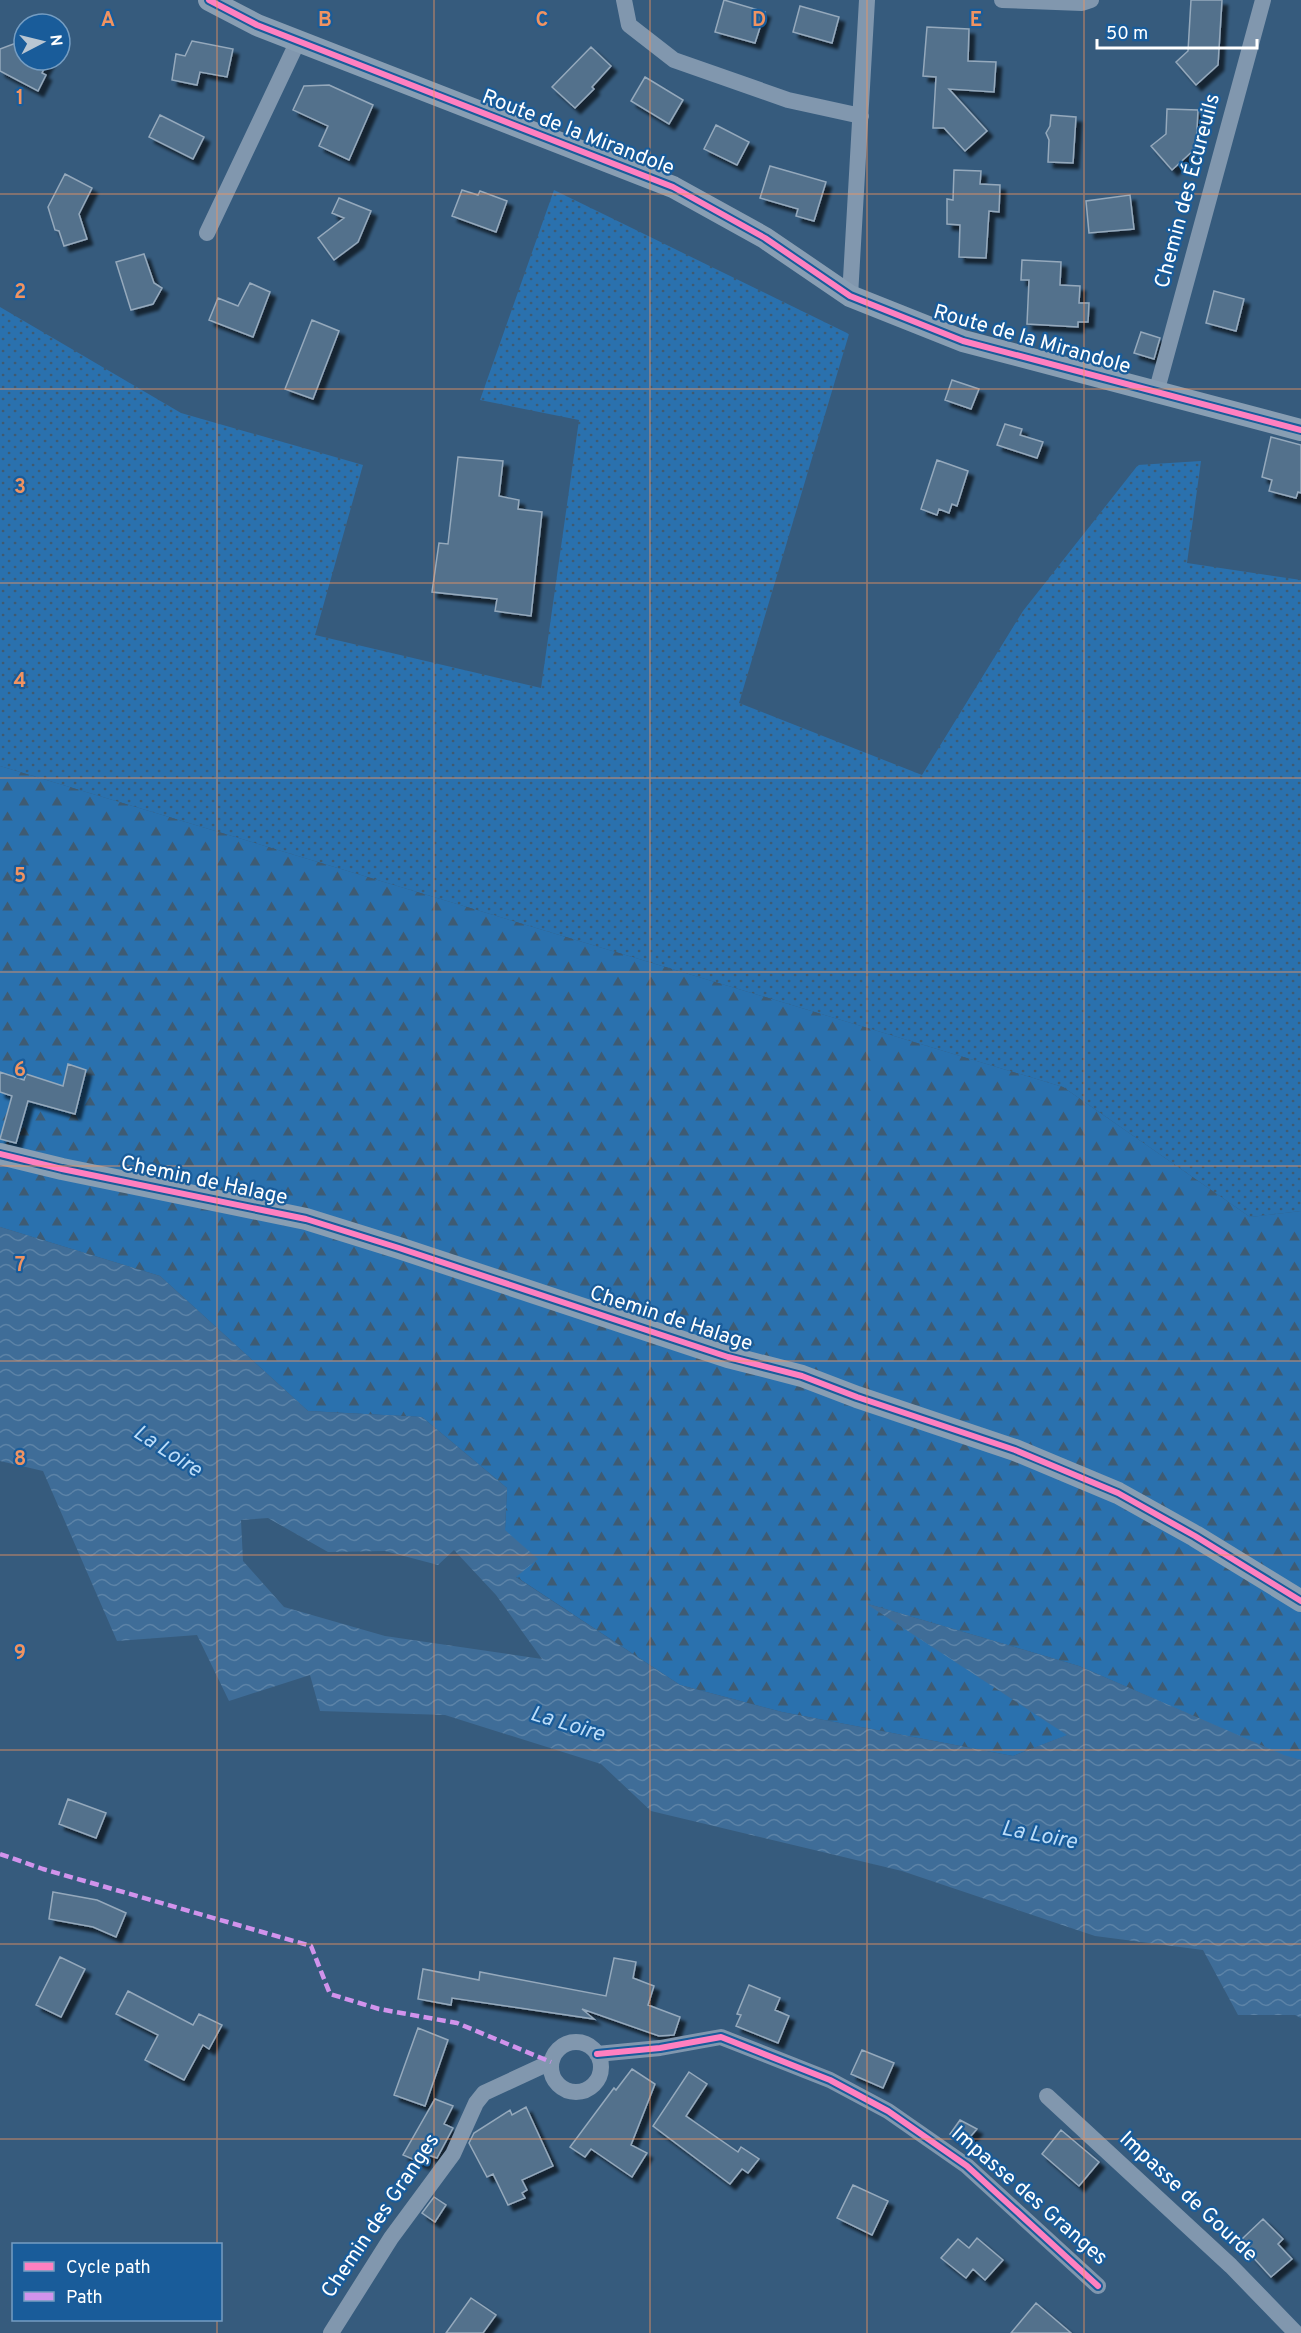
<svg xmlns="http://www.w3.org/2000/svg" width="1301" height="2333" font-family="Overpass,sans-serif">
<defs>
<pattern id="grass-dots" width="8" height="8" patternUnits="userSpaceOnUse" patternTransform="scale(1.5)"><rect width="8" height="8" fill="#2a71ae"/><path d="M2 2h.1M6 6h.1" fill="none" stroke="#3e5b73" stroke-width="1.8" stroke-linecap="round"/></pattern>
<pattern id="forest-firs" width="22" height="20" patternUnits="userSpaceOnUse" patternTransform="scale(1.5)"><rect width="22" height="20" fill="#2a71ae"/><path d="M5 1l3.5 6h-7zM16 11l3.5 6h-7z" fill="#3e5b73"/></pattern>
<pattern id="water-waves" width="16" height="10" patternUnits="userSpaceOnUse" patternTransform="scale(1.5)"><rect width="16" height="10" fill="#3f6d98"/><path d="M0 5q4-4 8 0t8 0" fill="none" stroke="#5c83a7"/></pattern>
<filter id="shadow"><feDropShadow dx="5.5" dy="5.5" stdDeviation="1.5" flood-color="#0009"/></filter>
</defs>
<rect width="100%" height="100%" fill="#365b7d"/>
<path fill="url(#grass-dots)" d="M554 190 849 334 739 703 922 775 1023 611 1138 465 1201 461 1187 563 1301 580V1211L1250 1217 1063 1087 0 766V307L181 413 363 465 315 635 541 688 579 420 480 400Z"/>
<path fill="url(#forest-firs)" d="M0 766 1063 1087 1250 1217 1301 1211V1760L1284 1756 1079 1666 868 1604 1068 1735 1013 1756 782 1712 680 1685 515 1576 505 1530 507 1488 422 1417 308 1411 160 1276 0 1227Z"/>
<path fill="url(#water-waves)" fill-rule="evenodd" d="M0 1227 160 1276 308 1411 422 1417 507 1488 505 1530 538 1559 516 1577 680 1685 782 1712 1013 1756 1067 1735 865 1603 1079 1666 1284 1755 1301 1760V2018L1295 2015H1238L1203 1950 1095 1936 902 1871 651 1811 601 1764 445 1715 320 1711 310 1675 229 1701 197 1635 117 1641 43 1471 0 1461ZM268 1518 328 1552 385 1551 438 1565 454 1550 496 1595 542 1659 385 1636 284 1607 243 1561 241 1520Z"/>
<path fill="#53718c" stroke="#95a9bc" stroke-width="1.5" filter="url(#shadow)" d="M724 0 765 12 755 43 715 32Z
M1191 0H1222L1218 65 1196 85 1176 62 1188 51Z
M800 6 839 17 832 43 793 32Z
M927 27 969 29 968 61 996 62 994 92 949 89 987 131 965 151 944 128H933L936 77 923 76Z
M24 40V60H49L42 73 46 75 38 91 0 71V49Z
M192 41 233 49 227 77 200 72 197 85 172 80 176 54 185 56Z
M591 47 611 66 592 87 594 89 575 108 552 87Z
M645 77 683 100 669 124 631 101Z
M329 85 373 105 349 160 319 146 328 126 293 110 304 86Z
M1167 109 1198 110 1196 148 1172 170 1151 146 1166 134Z
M160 115 204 137 193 159 149 137Z
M1051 115 1076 117 1073 163 1048 162 1049 140 1046 133 1050 126Z
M716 125 749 142 737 165 704 149Z
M770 166 826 182 814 221 796 216 798 209 760 198Z
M954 170 981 171 980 184 1000 185 999 212 989 211 986 258 959 257 960 225 947 224V199L953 200Z
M65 174 92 188 79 214 87 239 64 246 59 231 55 230 48 207Z
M462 190 478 195 480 191 507 201 496 232 452 216Z
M1130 195 1134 229 1089 233 1086 201Z
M339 198 371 211 358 242 334 260 318 238 344 218 332 213Z
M144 254 154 283 162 288 153 304 131 310 116 262Z
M1022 260 1061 262 1060 285 1080 286 1079 303H1089L1088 322H1078V327L1027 324 1029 280H1021Z
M250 283 270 292 253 337 209 320 218 298 238 306Z
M1214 291 1244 299 1236 331 1206 323Z
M312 320 339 331 313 399 285 389Z
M1141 332 1160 338 1154 359 1134 353Z
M952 380 979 389 971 409 945 400Z
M1005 424 1022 429 1020 435 1043 442 1037 458 997 445Z
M1271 437 1301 445V493L1298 492 1296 498 1269 491 1272 480 1262 477Z
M458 457 503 461 499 496 519 500 518 509 542 512 531 616 495 611 497 599 432 592 439 543 448 544Z
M937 460 968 471 957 506 952 504 949 513 939 509 937 515 921 509Z
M68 1064 86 1070 75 1114 28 1101 16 1143 0 1139 12 1096 0 1092V1072L24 1080 26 1074 63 1086Z
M68 1799 106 1813 96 1838 59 1824Z
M53 1892 97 1900 126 1913 116 1937 93 1927 49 1919Z
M60 1957 85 1969 61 2017 36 2005Z
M614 1958 636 1962 633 1978 654 1986 648 2005 680 2017 674 2035 659 2036 582 2009 594 2019 452 1998 451 2005 418 1999 423 1969 479 1980 480 1972 606 1996Z
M749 1985 780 1998 775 2010 789 2016 778 2043 736 2026 741 2015 737 2014Z
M128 1991 193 2025 199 2014 222 2025 209 2049 203 2045 184 2080 145 2060 158 2035 116 2014Z
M418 2028 448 2040 425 2106 394 2095Z
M862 2050 894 2063 883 2088 851 2074Z
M632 2069 655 2084 631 2145 647 2153 632 2177 591 2149 585 2157 570 2147 614 2088 616 2090Z
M689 2072 707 2084 686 2116 738 2152 741 2147 759 2159 748 2173 742 2169 730 2184 653 2126Z
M435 2099 453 2106 444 2124 453 2128 437 2158 428 2155 424 2164 403 2155Z
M526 2107 553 2166 522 2180 527 2190 522 2193 525 2198 508 2205 493 2174 487 2177 469 2143 474 2133 510 2110 512 2115Z
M960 2120 977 2129 964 2144 950 2134Z
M1061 2130 1099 2162 1079 2186 1042 2154Z
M853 2185 888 2201 872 2235 837 2218Z
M434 2197 446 2205 435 2222 422 2213Z
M1263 2219 1283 2239 1278 2244 1292 2259 1271 2277 1251 2255 1254 2252 1242 2239Z
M977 2238 1003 2260 985 2280 973 2269 966 2278 941 2258 958 2239 969 2248Z
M471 2298 496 2315 483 2333H446Z
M1036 2303 1071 2333H1011Z"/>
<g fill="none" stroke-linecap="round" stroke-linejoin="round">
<path stroke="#8197ae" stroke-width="16" d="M624 0 629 25 674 60 788 100 861 116
M1002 0 1082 3 1091 0
M207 233 298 41
M850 296 867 0
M1156 393 1263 0
M551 2067a25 25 0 1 1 50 0a25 25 0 1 1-50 0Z
M597 2054 660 2048 721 2037 830 2080 888 2111 967 2166 1098 2286
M1047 2096 1231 2266 1296 2333
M331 2333 391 2238 453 2154 476 2103 484 2093 551 2062"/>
<path stroke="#889eb3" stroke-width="22" d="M209 0 257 25 298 41 673 187 765 238 850 296 963 341 1301 430
M0 1154 62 1169 306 1219 399 1248 728 1357 802 1376 857 1397 1015 1450 1118 1493 1195 1536 1301 1601"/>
<path stroke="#d193ec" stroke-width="4.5" stroke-dasharray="9 4.5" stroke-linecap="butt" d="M0 1854 43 1869 311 1946 330 1994 379 2009 457 2023 551 2062"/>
<g stroke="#195c9a" stroke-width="10">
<path id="cycleway" d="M209 0 257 25 298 41 673 187 765 238 850 296 963 341 1301 430
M0 1154 62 1169 306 1219 399 1248 728 1357 802 1376 857 1397 1015 1450 1118 1493 1195 1536 1301 1601
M597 2054 660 2048 721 2037 830 2080 888 2111 967 2166 1098 2286"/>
</g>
<use href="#cycleway" stroke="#ff80c0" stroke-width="6"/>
</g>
<path fill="none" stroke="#f09361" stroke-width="1.5" stroke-opacity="0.55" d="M217 0V2244M434 0V2333M650 0V2333M867 0V2333M1084 0V2333M0 194H1301M0 389H1301M0 583H1301M0 778H1301M0 972H1301M0 1166H1301M0 1361H1301M0 1555H1301M0 1750H1301M0 1944H1301M0 2139H1301M217 2320V2333"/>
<g text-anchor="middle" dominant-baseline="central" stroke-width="4.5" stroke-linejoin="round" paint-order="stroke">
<g font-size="21" fill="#fff" stroke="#195c9a">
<text transform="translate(578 133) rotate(21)">Route de la Mirandole</text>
<text transform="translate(1188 191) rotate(-75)">Chemin des Écureuils</text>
<text transform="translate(1032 340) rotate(16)">Route de la Mirandole</text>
<text transform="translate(204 1181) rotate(12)">Chemin de Halage</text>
<text transform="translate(671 1319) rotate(18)">Chemin de Halage</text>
<text transform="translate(1029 2196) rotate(41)">Impasse des Granges</text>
<text transform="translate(1188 2197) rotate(43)">Impasse de Gourde</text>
<text transform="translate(381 2216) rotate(-56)">Chemin des Granges</text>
</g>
<g font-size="22" font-style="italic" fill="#bbdcf8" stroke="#195c9a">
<text transform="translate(167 1452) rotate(33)">La Loire</text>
<text transform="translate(567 1725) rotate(17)">La Loire</text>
<text transform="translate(1039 1836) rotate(11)">La Loire</text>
</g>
</g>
<g font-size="20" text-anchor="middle" font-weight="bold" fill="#f09361" stroke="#195c9a" stroke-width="4.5" stroke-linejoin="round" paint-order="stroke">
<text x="108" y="26">A</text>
<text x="325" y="26">B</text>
<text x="542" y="26">C</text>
<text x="759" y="26">D</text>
<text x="976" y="26">E</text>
<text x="20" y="104">1</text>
<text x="20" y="298">2</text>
<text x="20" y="493">3</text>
<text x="20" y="687">4</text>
<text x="20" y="882">5</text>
<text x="20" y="1076">6</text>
<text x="20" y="1271">7</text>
<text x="20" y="1465">8</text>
<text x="20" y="1659">9</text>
</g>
<rect x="12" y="2243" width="210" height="78" fill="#195c9a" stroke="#759dc2" stroke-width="1.5"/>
<rect x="24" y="2262" width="30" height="9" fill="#ff80c0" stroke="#759dc2" stroke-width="1.5"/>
<text x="66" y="2273" font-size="18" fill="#ffffff">Cycle path</text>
<rect x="24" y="2292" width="30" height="9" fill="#d193ec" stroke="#759dc2" stroke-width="1.5"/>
<text x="66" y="2303" font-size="18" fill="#ffffff">Path</text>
<g transform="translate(42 42) rotate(83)"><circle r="28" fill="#195c9a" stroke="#759dc2" stroke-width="1.5"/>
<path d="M0-4.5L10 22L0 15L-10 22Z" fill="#b9c6d2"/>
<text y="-9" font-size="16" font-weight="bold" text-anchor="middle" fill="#ffffff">N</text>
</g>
<path d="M1097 39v9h160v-9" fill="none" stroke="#ffffff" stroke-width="3"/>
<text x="1106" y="39" font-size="18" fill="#ffffff" stroke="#195c9a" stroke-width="4.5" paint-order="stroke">50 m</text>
</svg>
